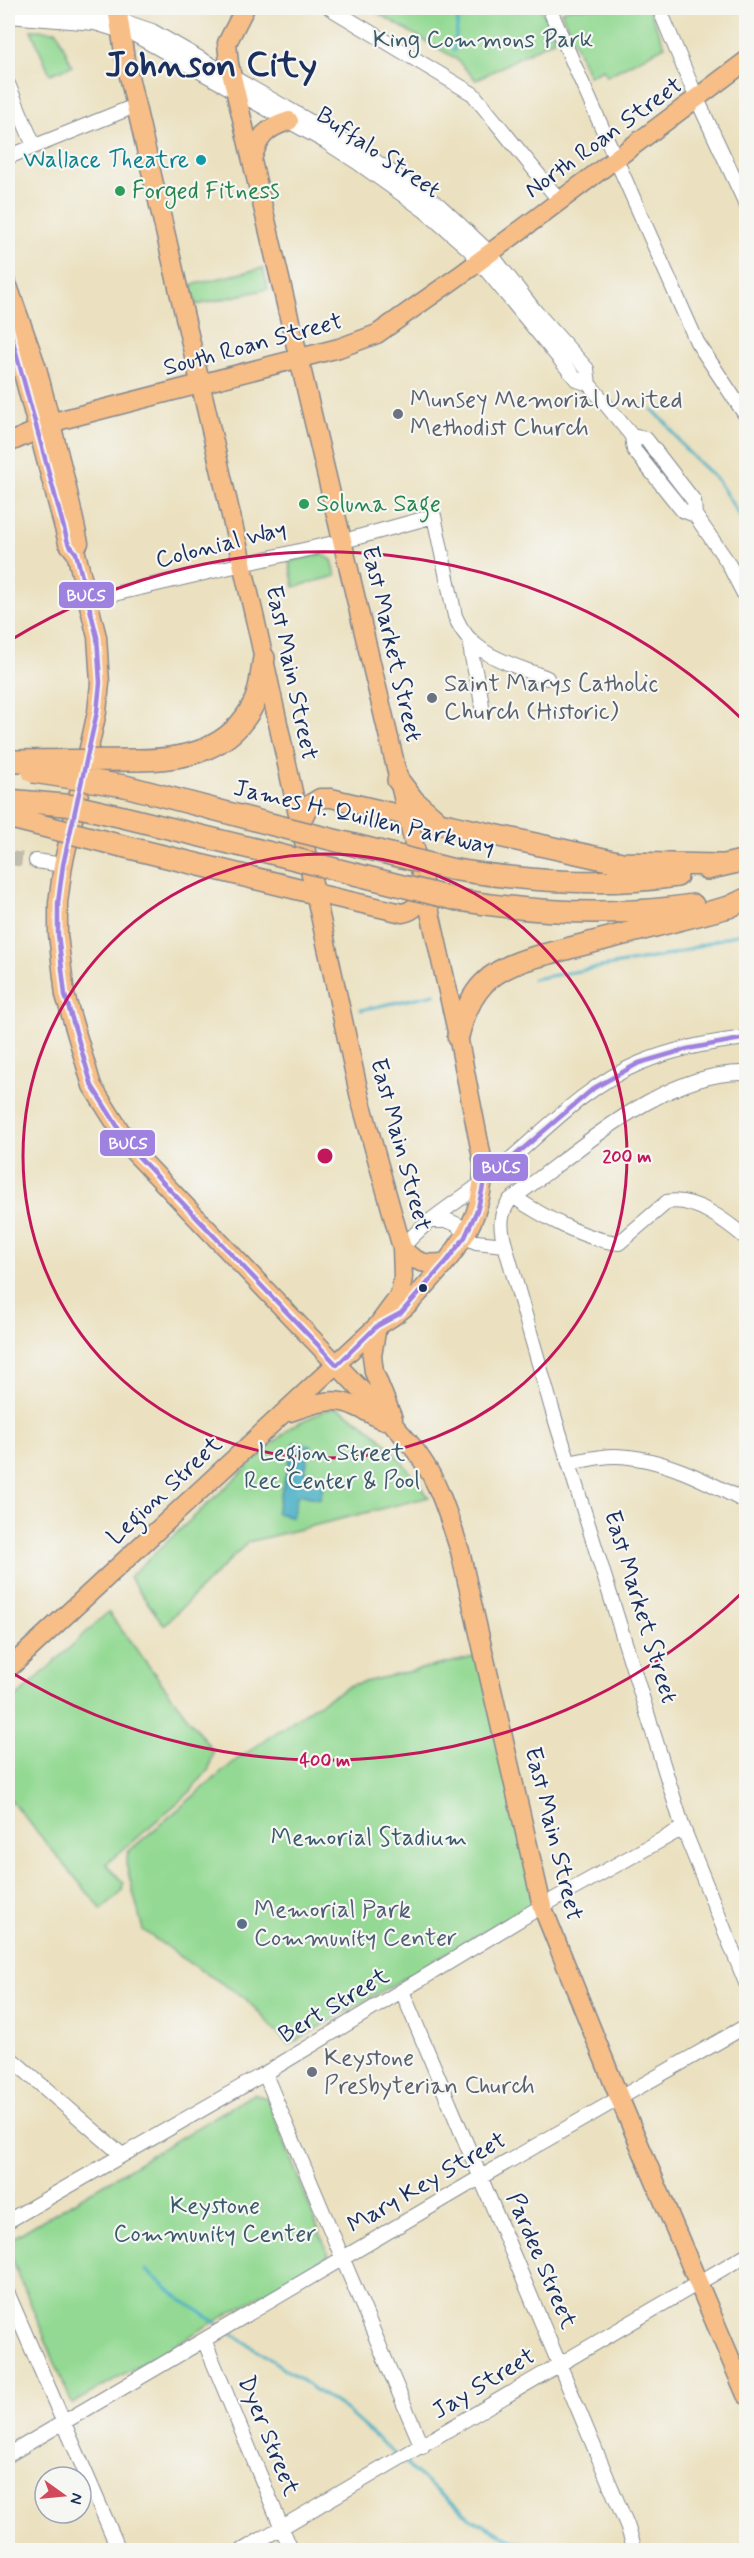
<svg xmlns="http://www.w3.org/2000/svg" width="754" height="2558" font-family="Mynerve,sans-serif">
<rect width="100%" height="100%" fill="#f6f6f2"/>
<filter id="ink" filterUnits="userSpaceOnUse"><feTurbulence type="fractalNoise" baseFrequency=".0167" numOctaves="2"/><feDisplacementMap in="SourceGraphic" scale="12" xChannelSelector="R" yChannelSelector="G"/><feConvolveMatrix kernelMatrix="1 2 1 2 8 2 1 2 1" color-interpolation-filters="sRGB"/></filter>
<filter id="wash" filterUnits="userSpaceOnUse"><feTurbulence type="fractalNoise" baseFrequency=".008" numOctaves="4" result="noise"/><feDisplacementMap in="SourceGraphic" scale="24" xChannelSelector="R" yChannelSelector="G"/><feGaussianBlur stdDeviation="1.35" result="paint"/><feColorMatrix in="noise" values="0 0 0 0 0 0 0 0 0 0 0 0 0 0 0 0 0 1.4 0 .05"/><feComposite in="paint" operator="in"/></filter>
<g filter="url(#wash)">
<rect width="100%" height="100%" fill="#ebe1c0"/>
<path fill="#93d993" stroke="#578478" stroke-width="1.5" d="M369 8H541L555 39 476 80 455 58Z
M570 8H648L665 46 607 76 603 69 589 76 561 12Z
M31 30 57 31 72 66 50 74Z
M263 268 268 289 196 305 191 285Z
M321 554 332 560 336 576 294 587 289 562Z
M338 1408C386 1434 397 1457 429 1497L248 1542 164 1625 129 1577 292 1426 326 1410Z
M108 1612 213 1751 209 1769 190 1792 106 1864 123 1882 122 1892 102 1910 8 1797V1705Z
M479 1656 535 1902 289 2045 244 1997 189 1963 143 1930 126 1864 128 1852 235 1761 313 1707 351 1685Z
M253 2094 267 2098 329 2256 72 2404 8 2249V2241Z"/>
<path fill="#48b0c6" stroke="#327092" stroke-width="1.5" d="M294 1442 311 1446 305 1471 325 1477 320 1499 298 1494 292 1517 276 1513Z"/>
<g fill="none" stroke-linecap="round" stroke-linejoin="round">
<path stroke="#48b0c6" stroke-width="3" d="M454 51 458 19 456 8
M652 409 666 423 686 450 718 481 746 526
M533 979 670 955 746 931
M361 1010 435 994
M146 2270 179 2298 221 2326
M229 2331 345 2410 397 2456
M404 2462C451 2505 489 2541 555 2550"/>
</g>
</g>
<g filter="url(#ink)">
<g fill="none" stroke-linecap="round" stroke-linejoin="round">
<path stroke="#c1bdac" stroke-width="14" stroke-dasharray="14 7" stroke-linecap="butt" d="M8 858 36 861"/>
<g stroke="#83888f" stroke-width="16">
<path id="minor" d="M41 8 102 14 152 31 358 149 440 206 490 253 535 311 587 369 589 384 632 436 634 450 682 510 695 515
M330 8 473 94 559 200
M549 8 697 342 746 416
M659 8 697 99 746 204
M8 16 95 23 135 35 326 142 357 162 424 210 469 249 577 380 589 384
M8 84 34 146
M8 157 135 106
M632 436 646 439 694 501 695 515 727 561 746 598
M88 600 351 539 434 516 455 616C471 656 509 663 547 678
M470 642C471 665 481 685 482 708
M36 861 63 865
M746 1073C662 1070 576 1154 510 1200 499 1214 500 1228 505 1245L552 1409 683 1828 746 1983
M514 1197C542 1216 586 1240 619 1243L667 1202C695 1197 726 1221 746 1238
M429 1221H449L458 1225 465 1237 476 1242 505 1245
M402 1248C425 1220 455 1204 483 1182 534 1143 579 1088 640 1063 673 1049 711 1042 746 1038
M569 1463C584 1460 600 1456 615 1456 661 1457 707 1481 746 1502
M402 1991 627 2525 635 2550
M8 2056 122 2155
M269 2071 267 2079 422 2447
M8 2221 269 2071 542 1906 683 1828
M8 2294 119 2550
M204 2340 291 2550
M8 2455 481 2177 746 2026
M243 2550 746 2255"/>
</g>
<g stroke="#83888f" stroke-width="21">
<path id="major" d="M117 8 125 59 258 632 360 1098 402 1248 403 1277 400 1295 377 1326 372 1356 374 1372 393 1419
M252 160C258 137 266 128 289 121
M8 286 37 368 65 479 79 543
M8 323 19 358 68 543 76 553 97 637 100 683 97 712 63 865 58 903V934L65 995 92 1086 133 1151 384 1414C396 1428 410 1442 420 1457 440 1485 449 1518 460 1551L542 1906 619 2097 746 2395
M8 443 61 420 339 348 377 334 466 271 746 61
M300 824 310 804 320 798H331L407 816
M315 893 402 913C416 911 419 902 425 890
M402 1248C415 1263 427 1266 446 1262
M290 1412C336 1396 340 1397 382 1420
M8 1669 377 1326C403 1312 411 1302 430 1281 462 1245 485 1213 483 1163L458 1036 425 890 229 64 227 43 245 8"/>
</g>
<g stroke="#83888f" stroke-width="24">
<path id="highway" d="M137 760C185 760 231 750 254 703 261 690 261 672 264 658
M398 780 414 801 436 820
M125 786 270 824
M407 816 622 863 720 865
M123 817 275 854
M122 846 315 893
M450 869C526 881 600 887 677 876
M707 869 746 860
M458 900C536 913 615 917 693 905
M458 1036C470 989 488 970 535 957L729 907 746 899"/>
</g>
<use href="#minor" stroke="#fff" stroke-width="14"/>
<use href="#major" stroke="#f7be87" stroke-width="18"/>
<use href="#highway" stroke="#f7be87" stroke-width="21"/>
<g stroke="#83888f" stroke-width="24" stroke-linecap="butt">
<path id="highway-bridge" d="M8 761 137 760
M33 772 125 786
M8 800 75 806 123 817
M8 817 122 846
M270 824 450 869
M275 854 458 900"/>
</g>
<use href="#highway-bridge" stroke="#f7be87" stroke-width="21"/>
<g stroke="#f6f6f2" stroke-width="9">
<path id="bus-1" d="M8 323 68 543 76 553 97 637 100 683 97 712 63 865 58 903V934L65 995 92 1086 133 1151 337 1365 377 1326 401 1313 446 1262 465 1237 478 1208 484 1182 594 1088 639 1063 687 1049 746 1038"/>
</g>
<use href="#bus-1" stroke="#9f81df" stroke-width="4.5"/>
</g>
</g>
<g fill="none" stroke="#c2185b" stroke-width="3">
<circle cx="325" cy="1156" r="302"/>
<path d="M745 1590A604 604 0 0 1 9 1671M9 641A604 604 0 0 1 745 722"/>
</g>
<circle fill="#0f9aa8" stroke="#f6f6f2" stroke-width="2" cx="201" cy="160" r="6"/>
<g fill="#2e9e5b" stroke="#f6f6f2" stroke-width="2">
<circle cx="120" cy="191" r="6"/>
<circle cx="304" cy="504" r="6"/>
</g>
<g fill="#6b7280" stroke="#f6f6f2" stroke-width="2">
<circle cx="398" cy="414" r="6"/>
<circle cx="432" cy="698" r="6"/>
<circle cx="312" cy="2072" r="6"/>
</g>
<circle fill="#1b2f5e" stroke="#f6f6f2" stroke-width="2" cx="423" cy="1288" r="5"/>
<circle fill="#5c6f8a" stroke="#f6f6f2" stroke-width="2" cx="242" cy="1924" r="6"/>
<g text-anchor="middle" dominant-baseline="central" stroke-width="4.5" stroke-linejoin="round" paint-order="stroke">
<g font-size="24" fill="#395a6b" stroke="#f6f6f2">
<text x="483" y="40">King Commons Park</text>
<text x="332" y="1453">Legion Street<tspan x="332" dy="28">Rec Center &amp; Pool</tspan></text>
<text x="369" y="1838">Memorial Stadium</text>
<text x="215" y="2206">Keystone<tspan x="215" dy="28">Community Center</tspan></text>
</g>
<g font-size="24" fill="#1b2f5e" stroke="#f6f6f2">
<text transform="translate(604 138) rotate(-36)">North Roan Street</text>
<text transform="translate(378 153) rotate(34)">Buffalo Street</text>
<text transform="translate(253 345) rotate(-15)">South Roan Street</text>
<text transform="translate(221 545) rotate(-14)">Colonial Way</text>
<text transform="translate(391 644) rotate(77)">East Market Street</text>
<text transform="translate(291 673) rotate(78)">East Main Street</text>
<text transform="translate(364 818) rotate(13)">James H. Quillen Parkway</text>
<text transform="translate(400 1145) rotate(75)">East Main Street</text>
<text transform="translate(165 1491) rotate(-43)">Legion Street</text>
<text transform="translate(640 1607) rotate(73)">East Market Street</text>
<text transform="translate(553 1834) rotate(76)">East Main Street</text>
<text transform="translate(334 2006) rotate(-31)">Bert Street</text>
<text transform="translate(427 2183) rotate(-30)">Mary Key Street</text>
<text transform="translate(541 2261) rotate(67)">Pardee Street</text>
<text transform="translate(484 2384) rotate(-31)">Jay Street</text>
<text transform="translate(268 2436) rotate(68)">Dyer Street</text>
</g>
<g font-size="24" fill="#0d838f" stroke="#f6f6f2" text-anchor="end">
<text x="189" y="160">Wallace Theatre</text>
</g>
<g font-size="24" fill="#27864d" stroke="#f6f6f2" text-anchor="start">
<text x="132" y="191">Forged Fitness</text>
<text x="316" y="504">Soluna Sage</text>
</g>
<g font-size="24" fill="#5b616d" stroke="#f6f6f2" text-anchor="start">
<text x="410" y="400">Munsey Memorial United<tspan x="410" dy="28">Methodist Church</tspan></text>
<text x="444" y="684">Saint Marys Catholic<tspan x="444" dy="28">Church (Historic)</tspan></text>
<text x="324" y="2058">Keystone<tspan x="324" dy="28">Presbyterian Church</tspan></text>
</g>
<g font-size="24" fill="#4e5e75" stroke="#f6f6f2" text-anchor="start">
<text x="254" y="1910">Memorial Park<tspan x="254" dy="28">Community Center</tspan></text>
</g>
<g font-size="36" font-weight="bold" fill="#1b2f5e" stroke="#f6f6f2">
<text x="211" y="66">Johnson City</text>
</g>
</g>
<circle cx="325" cy="1156" r="9" fill="#c2185b" stroke="#f6f6f2" stroke-width="3"/>
<g font-size="18" text-anchor="middle" font-weight="bold" fill="#c2185b" stroke="#f6f6f2" stroke-width="4.5" stroke-linejoin="round" paint-order="stroke">
<text x="627" y="1162">200 m</text>
<text x="325" y="1766">400 m</text>
</g>
<g stroke="#f6f6f2" stroke-width="2">
<rect x="58" y="581" width="57" height="28" rx="6" fill="#9f81df"/>
<rect x="99" y="1129" width="57" height="28" rx="6" fill="#9f81df"/>
<rect x="472" y="1153" width="57" height="29" rx="6" fill="#9f81df"/>
</g>
<g font-size="16" text-anchor="middle" font-weight="bold" fill="#fff">
<text x="86" y="601">BUCS</text>
<text x="128" y="1149">BUCS</text>
<text x="501" y="1173">BUCS</text>
</g>
<rect width="754" height="2558" fill="none" stroke="#f6f6f2" stroke-width="30"/>
<g transform="translate(63 2495) rotate(105)"><circle r="28" fill="#f6f6f2" stroke="#9ea6b7" stroke-width="1.5"/>
<path d="M0-4.5L10 22L0 15L-10 22Z" fill="#d1495b"/>
<text y="-9" font-size="16" font-weight="bold" text-anchor="middle" fill="#1b2f5e">N</text>
</g>
</svg>
